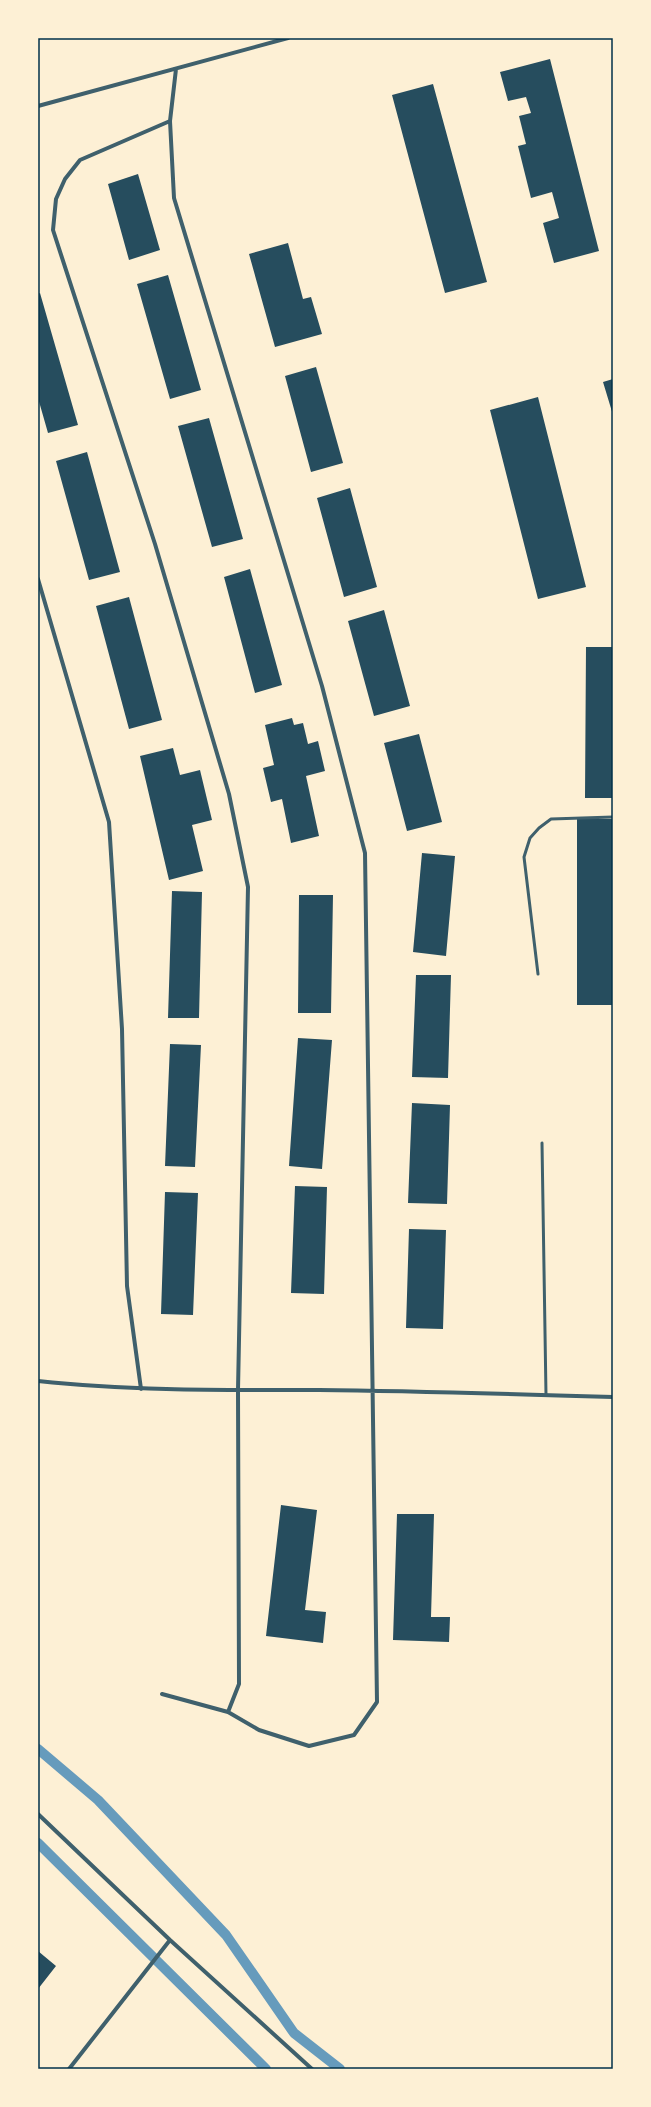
<svg xmlns="http://www.w3.org/2000/svg" width="651" height="2107" font-family="'Archivo Narrow',sans-serif">
<rect width="100%" height="100%" fill="#fdf0d5"/>
<g fill="none" stroke-linecap="round" stroke-linejoin="round">
<path stroke="#669bbc" stroke-width="10" d="M38 1749 98 1800 226 1935 294 2033 340 2069
M38 1843 266 2069"/>
</g>
<path fill="#264d5e" d="M550 59 599 251 554 263 543 223 559 218 552 192 531 198 518 146 526 144 519 116 531 113 526 97 508 101 500 72Z
M433 84 487 282 445 293 392 95Z
M138 174 160 250 129 260 108 184Z
M288 243 303 299 311 297 322 334 275 347 249 254Z
M168 275 201 390 170 399 137 284Z
M40 293 78 425 48 433 38 398V294Z
M316 367 343 463 311 472 285 376Z
M613 379V415L603 382Z
M538 397 586 587 538 599 490 410Z
M209 418 243 539 212 547 178 426Z
M87 452 120 572 89 580 56 461Z
M350 488 377 587 344 597 317 498Z
M250 569 282 685 255 693 224 577Z
M129 597 162 720 129 729 96 606Z
M384 610 410 706 374 716 348 621Z
M586 647H613V798H585Z
M292 718 294 725 303 723 308 744 318 741 325 771 306 776 319 836 291 843 282 799 271 802 263 768 274 765 265 725Z
M419 734 442 822 407 831 384 743Z
M173 748 180 775 200 770 212 820 192 825 203 871 169 880 140 756Z
M577 819H613V1005H577Z
M422 853 455 856 446 956 413 952Z
M172 891 202 892 199 1018H168Z
M299 895H333L331 1013H298Z
M416 975H451L448 1078 412 1077Z
M298 1038 332 1040 322 1169 289 1166Z
M170 1044 201 1045 195 1167 165 1166Z
M412 1103 450 1105 447 1204 408 1203Z
M295 1186 327 1187 324 1294 291 1293Z
M165 1192 198 1193 193 1315 161 1314Z
M409 1229 446 1230 443 1329 406 1328Z
M281 1505 317 1510 305 1610 326 1612 323 1643 266 1636Z
M397 1514H434L431 1617H450L449 1642 393 1640Z
M38 1951 56 1966 38 1989Z"/>
<g fill="none" stroke-linecap="round" stroke-linejoin="round">
<path stroke="#3f606c" stroke-width="3" d="M538 974 524 857 530 838 539 828 551 819 613 817
M542 1143 546 1395"/>
<path stroke="#3f606c" stroke-width="4" d="M176 69 170 121 174 198 322 686 365 853 377 1702 354 1735 309 1746 259 1730 228 1712
M38 106 288 38
M38 579 109 822 122 1029 127 1286 141 1389
M38 1381C131 1391 225 1390 319 1390 417 1391 515 1394 613 1397
M162 1694 228 1712 239 1684 238 1390 248 887 229 794 155 544 53 230 56 199 65 179 80 160 170 121
M38 1814 170 1940 312 2069
M69 2069 170 1940"/>
</g>
<rect width="651" height="2107" fill="none" stroke="#fdf0d5" stroke-width="78"/>
<rect x="39" y="39" width="573" height="2029" fill="none" stroke="#003049" stroke-width="1.5"/>
</svg>
